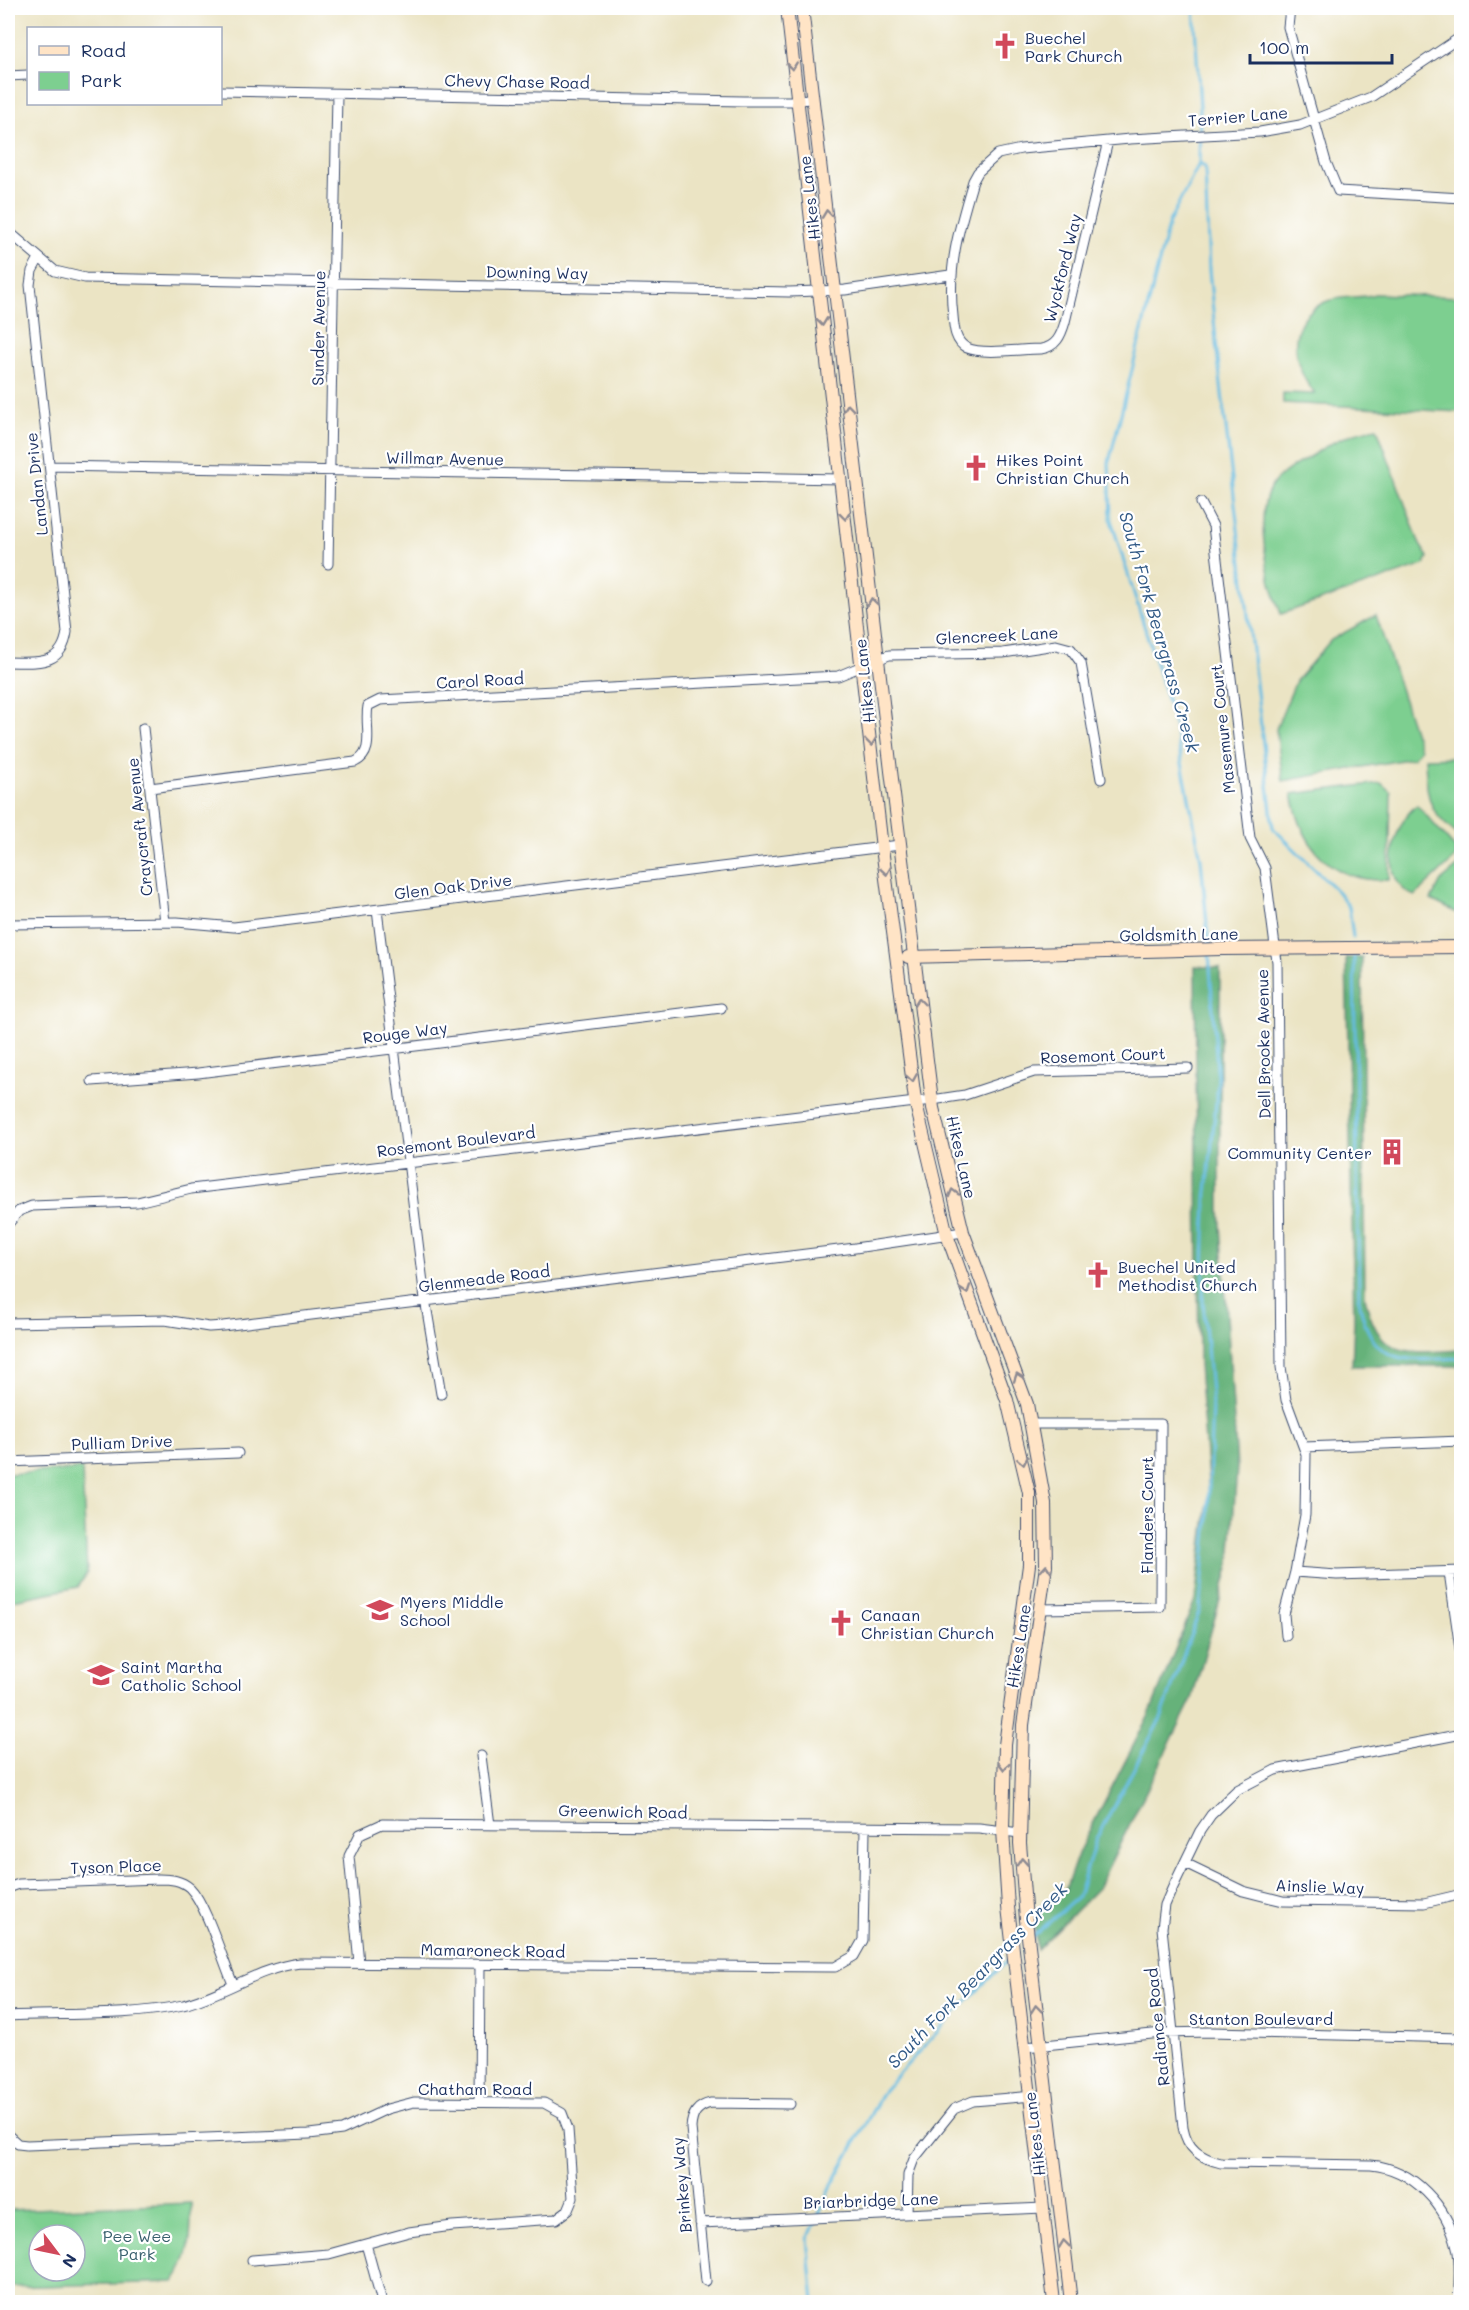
<svg xmlns="http://www.w3.org/2000/svg" width="1469" height="2310" font-family="Mali,sans-serif">
<rect width="100%" height="100%" fill="#fff"/>
<filter id="ink" filterUnits="userSpaceOnUse"><feTurbulence type="fractalNoise" baseFrequency=".0167" numOctaves="2"/><feDisplacementMap in="SourceGraphic" scale="12" xChannelSelector="R" yChannelSelector="G"/><feConvolveMatrix kernelMatrix="1 2 1 2 8 2 1 2 1" color-interpolation-filters="sRGB"/></filter>
<filter id="wash" filterUnits="userSpaceOnUse"><feTurbulence type="fractalNoise" baseFrequency=".008" numOctaves="4" result="noise"/><feDisplacementMap in="SourceGraphic" scale="24" xChannelSelector="R" yChannelSelector="G"/><feGaussianBlur stdDeviation="1.35" result="paint"/><feColorMatrix in="noise" values="0 0 0 0 0 0 0 0 0 0 0 0 0 0 0 0 0 1.4 0 .05"/><feComposite in="paint" operator="in"/></filter>
<g filter="url(#wash)">
<rect width="100%" height="100%" fill="#ebe4c4"/>
<path fill="#7dcf90" stroke="#4c7f77" stroke-width="1.5" fill-rule="evenodd" d="M1375 294 1461 297V412L1283 403V393L1315 394C1291 365 1284 321 1325 302 1341 295 1361 299 1375 294Z
M1377 428 1420 545 1428 557 1424 565 1281 614C1269 584 1252 512 1273 484 1283 471 1300 463 1314 454 1333 441 1354 431 1377 428Z
M1376 615 1420 749 1413 758 1283 781 1276 729 1296 681 1331 640Z
M1461 757H1462L1461 837C1427 813 1427 798 1425 758Z
M1381 783 1391 792 1389 880C1331 883 1302 847 1292 794Z
M1417 805 1456 849V857L1415 896C1378 883 1392 824 1417 805Z
M1461 864V915L1431 900 1441 881Z
M82 1469 87 1573 78 1587 8 1601V1474Z
M191 2203C191 2232 192 2258 174 2282L8 2287V2210ZM39 2235H75V2271H39Z"/>
<path fill="#66b27a" stroke="#40706c" stroke-width="1.5" d="M1362 957 1365 1297C1378 1360 1408 1353 1461 1350V1366H1352L1354 1322 1346 958Z
M1195 966 1220 968V1210L1237 1467 1230 1564 1192 1699 1098 1888 1037 1950 1033 1913 1065 1890 1079 1851 1149 1715 1195 1600 1209 1494 1199 1365Z"/>
<g fill="none" stroke-linecap="round" stroke-linejoin="round">
<path stroke="#66bde3" stroke-width="3" d="M1194 8 1200 107 1199 164 1169 222 1109 462 1111 520 1173 718 1201 859 1209 946
M1199 164 1205 167 1209 270 1217 351 1273 828 1338 892 1349 907 1353 937
M1354 957 1359 1299C1371 1369 1404 1360 1462 1358
M1031 1938 1078 1897 1096 1839 1161 1718 1200 1609 1208 1516 1212 1403 1203 1301 1206 1201 1218 1083 1209 952
M814 2302 808 2239 831 2187 884 2090 963 2004 1009 1959"/>
</g>
</g>
<g filter="url(#ink)">
<g fill="none" stroke-linecap="round" stroke-linejoin="round">
<g stroke="#3a4a6d" stroke-width="11">
<path id="street" d="M1290 8 1288 27 1326 162 1338 191 1462 198
M8 76 28 75
M220 91 743 101H796L813 98
M1108 141 1065 322C1061 336 1056 347 1041 349 1022 349 983 355 967 348 955 342 954 328 953 316 947 267 959 228 973 181L978 172 998 154 1021 149 1130 139 1260 132 1300 125 1371 97 1462 36
M8 231 55 271 85 278 789 292 845 290 950 275
M50 466 841 479
M1201 503 1213 526 1248 821 1250 838 1265 868 1277 962 1281 1367 1286 1400 1306 1454 1305 1515 1295 1572 1284 1614 1286 1636
M328 564 337 94
M8 662C36 662 62 667 67 632L30 285 32 271 39 258
M143 728 165 922
M150 788 355 762C376 753 364 725 368 706L380 700 838 676 889 655 1003 653 1056 645 1071 649 1081 663 1101 779
M377 910 425 1299 441 1394
M8 924 177 922 234 927 900 845
M92 1081 198 1073 721 1008
M8 1224 19 1211 32 1206 137 1202 191 1189 932 1100 965 1095 1034 1072 1188 1068
M8 1323 165 1320 209 1327 223 1326 855 1248 963 1232
M1031 1424H1161L1160 1607 1040 1609
M1304 1447 1462 1441
M8 1462 238 1453
M1295 1572 1337 1575 1462 1571
M1449 1572 1462 1663
M481 1756 490 1825
M1185 1863 1243 1891 1283 1901 1424 1903 1462 1894
M8 1888 19 1884 159 1879C171 1879 181 1880 190 1888 206 1904 223 1961 233 1984
M359 1963 349 1856 360 1834 382 1824 979 1828 1020 1833
M8 2016C64 2013 128 2017 183 2005 223 1995 258 1968 300 1963L835 1967 854 1956 863 1940 865 1829
M1025 2047 1162 2033 1211 2032 1462 2038
M479 2102 480 1965
M8 2135 18 2144 27 2145 309 2134 342 2130 387 2109 414 2102 544 2103 562 2113 568 2129 573 2198 568 2210 556 2219 452 2226 409 2232 329 2254 252 2260
M907 2214 908 2175 914 2159 954 2109 973 2101 1046 2095
M700 2223 1044 2208
M366 2244 382 2302
M706 2281 691 2128C692 2114 697 2106 711 2103L790 2104
M1458 2302C1459 2284 1461 2264 1457 2247 1447 2206 1414 2169 1371 2165L1221 2163C1200 2158 1187 2149 1183 2127L1162 1928 1165 1905 1172 1889 1200 1831 1211 1815 1237 1790 1275 1770 1462 1734"/>
</g>
<g stroke="#3a4a6d" stroke-width="14">
<path id="secondary" d="M787 8 882 848 915 1100 947 1235 1007 1400 1029 1493V1565L1005 1745 1003 1830 1008 1907 1054 2302
M802 8 891 771 933 1108 963 1232 1027 1404 1045 1503 1046 1566 1023 1725 1020 1843 1026 1920 1071 2302
M908 957 1222 949 1462 947"/>
</g>
<use href="#street" stroke="#fff" stroke-width="9"/>
<use href="#secondary" stroke="#ffe4c6" stroke-width="12"/>
</g>
<defs><path id="oneway-chevron" d="M-2-3.5L2.5 0L-2 3.5" fill="none" stroke-width="1.6" stroke-linecap="round" stroke-linejoin="round" transform="scale(1.5)"/></defs>
<g stroke="#8d8a92">
<use href="#oneway-chevron" transform="translate(792 66) rotate(84)"/>
<use href="#oneway-chevron" transform="translate(827 214) rotate(-97)"/>
<use href="#oneway-chevron" transform="translate(822 322) rotate(83)"/>
<use href="#oneway-chevron" transform="translate(848 408) rotate(-96)"/>
<use href="#oneway-chevron" transform="translate(845 516) rotate(83)"/>
<use href="#oneway-chevron" transform="translate(872 602) rotate(-98)"/>
<use href="#oneway-chevron" transform="translate(871 742) rotate(83)"/>
<use href="#oneway-chevron" transform="translate(886 871) rotate(81)"/>
<use href="#oneway-chevron" transform="translate(919 1002) rotate(-97)"/>
<use href="#oneway-chevron" transform="translate(912 1078) rotate(81)"/>
<use href="#oneway-chevron" transform="translate(953 1193) rotate(-105)"/>
<use href="#oneway-chevron" transform="translate(966 1290) rotate(71)"/>
<use href="#oneway-chevron" transform="translate(1018 1377) rotate(-109)"/>
<use href="#oneway-chevron" transform="translate(1023 1461) rotate(79)"/>
<use href="#oneway-chevron" transform="translate(1046 1569) rotate(-85)"/>
<use href="#oneway-chevron" transform="translate(1004 1766) rotate(91)"/>
<use href="#oneway-chevron" transform="translate(1022 1862) rotate(-94)"/>
<use href="#oneway-chevron" transform="translate(1036 2009) rotate(-96)"/>
<use href="#oneway-chevron" transform="translate(1064 2244) rotate(-97)"/>
</g>
</g>
<defs>
<g id="church-bare" transform="scale(2.07)"><path d="M-1.2-6h2.4v3.5h3.3v2.4h-3.3V6h-2.4V-.1h-3.3v-2.4h3.3Z" fill="#d1495b" stroke="#fff" stroke-width="2.5" paint-order="stroke"/></g>
<g id="building-bare" transform="scale(2.07)"><path d="M-4-6H4V6H1V3H-1V6H-4ZM-2.5-4.3h1.7v1.8h-1.7ZM.8-4.3h1.7v1.8H.8ZM-2.5-1h1.7V.8h-1.7ZM.8-1h1.7V.8H.8Z" fill="#d1495b" stroke="#fff" stroke-width="2.5" paint-order="stroke"/></g>
<g id="school-bare" transform="scale(2.07)"><path d="M0-5L7-2L0 1L-7-2ZM-4 1L0 2.5L4 1V4Q0 6-4 4Z" fill="#d1495b" stroke="#fff" stroke-width="2.5" paint-order="stroke"/></g>
</defs>
<g fill-rule="evenodd">
<use href="#church-bare" x="1005" y="46"/>
<use href="#church-bare" x="976" y="468"/>
<use href="#building-bare" x="1392" y="1152"/>
<use href="#church-bare" x="1098" y="1275"/>
<use href="#school-bare" x="380" y="1610"/>
<use href="#church-bare" x="841" y="1623"/>
<use href="#school-bare" x="101" y="1675"/>
</g>
<g text-anchor="middle" dominant-baseline="central" stroke-width="4.5" stroke-linejoin="round" paint-order="stroke">
<g font-size="16" fill="#1b2f5e" stroke="#fff" text-anchor="start">
<text x="1025" y="37">Buechel<tspan x="1025" dy="18">Park Church</tspan></text>
<text x="996" y="459">Hikes Point<tspan x="996" dy="18">Christian Church</tspan></text>
<text x="1372" y="1152" text-anchor="end">Community Center</text>
<text x="1118" y="1266">Buechel United<tspan x="1118" dy="18">Methodist Church</tspan></text>
<text x="400" y="1601">Myers Middle<tspan x="400" dy="18">School</tspan></text>
<text x="861" y="1614">Canaan<tspan x="861" dy="18">Christian Church</tspan></text>
<text x="121" y="1666">Saint Martha<tspan x="121" dy="18">Catholic School</tspan></text>
</g>
<g font-size="16" fill="#1b2f5e" stroke="#fff">
<text transform="translate(517 81) rotate(1)">Chevy Chase Road</text>
<text transform="translate(1238 116) rotate(-5)">Terrier Lane</text>
<text transform="translate(809 198) rotate(-97)">Hikes Lane</text>
<text transform="translate(1062 268) rotate(-76)">Wyckford Way</text>
<text transform="translate(537 272) rotate(1)">Downing Way</text>
<text transform="translate(318 328) rotate(-89)">Sunder Avenue</text>
<text transform="translate(445 458) rotate(1)">Willmar Avenue</text>
<text transform="translate(36 484) rotate(-96)">Landan Drive</text>
<text transform="translate(997 635) rotate(-3)">Glencreek Lane</text>
<text transform="translate(480 680) rotate(-3)">Carol Road</text>
<text transform="translate(864 681) rotate(-96)">Hikes Lane</text>
<text transform="translate(1222 729) rotate(-96)">Masemure Court</text>
<text transform="translate(139 827) rotate(-96)">Craycraft Avenue</text>
<text transform="translate(453 886) rotate(-7)">Glen Oak Drive</text>
<text transform="translate(1179 934) rotate(-1)">Goldsmith Lane</text>
<text transform="translate(405 1032) rotate(-7)">Rouge Way</text>
<text transform="translate(1263 1044) rotate(-91)">Dell Brooke Avenue</text>
<text transform="translate(1103 1055) rotate(-2)">Rosemont Court</text>
<text transform="translate(456 1141) rotate(-7)">Rosemont Boulevard</text>
<text transform="translate(962 1157) rotate(77)">Hikes Lane</text>
<text transform="translate(484 1278) rotate(-7)">Glenmeade Road</text>
<text transform="translate(122 1442) rotate(-2)">Pulliam Drive</text>
<text transform="translate(1146 1515) rotate(-90)">Flanders Court</text>
<text transform="translate(1018 1646) rotate(-81)">Hikes Lane</text>
<text transform="translate(623 1811) rotate(1)">Greenwich Road</text>
<text transform="translate(116 1866) rotate(-2)">Tyson Place</text>
<text transform="translate(1320 1886) rotate(2)">Ainslie Way</text>
<text transform="translate(493 1950) rotate(1)">Mamaroneck Road</text>
<text x="1261" y="2018">Stanton Boulevard</text>
<text transform="translate(1157 2027) rotate(-96)">Radiance Road</text>
<text x="475" y="2088">Chatham Road</text>
<text transform="translate(1034 2134) rotate(-97)">Hikes Lane</text>
<text transform="translate(681 2185) rotate(-95)">Brinkey Way</text>
<text transform="translate(871 2200) rotate(-2)">Briarbridge Lane</text>
</g>
<g font-size="16" fill="#385f6d" stroke="#fff">
<text x="137" y="2235">Pee Wee<tspan x="137" dy="18">Park</tspan></text>
</g>
<g font-size="18" font-style="italic" fill="#325a86" stroke="#fff">
<text transform="translate(1160 632) rotate(74)">South Fork Beargrass Creek</text>
<text transform="translate(977 1975) rotate(-46)">South Fork Beargrass Creek</text>
</g>
</g>
<rect width="1469" height="2310" fill="none" stroke="#fff" stroke-width="30"/>
<rect x="27" y="27" width="195" height="78" fill="#ffffff" stroke="#a4acbf" stroke-width="1.5"/>
<rect x="39" y="46" width="30" height="9" fill="#ffe4c6" stroke="#a4acbf" stroke-width="1.5"/>
<text x="81" y="57" font-size="18" fill="#1b2f5e">Road</text>
<rect x="39" y="72" width="30" height="18" fill="#7dcf90" stroke="#a4acbf" stroke-width="1.5"/>
<text x="81" y="87" font-size="18" fill="#1b2f5e">Park</text>
<g transform="translate(57 2253) rotate(122)"><circle r="28" fill="#ffffff" stroke="#a4acbf" stroke-width="1.5"/>
<path d="M0-4.5L10 22L0 15L-10 22Z" fill="#d1495b"/>
<text y="-9" font-size="16" font-weight="bold" text-anchor="middle" fill="#1b2f5e">N</text>
</g>
<path d="M1250 54v9h142v-9" fill="none" stroke="#1b2f5e" stroke-width="3"/>
<text x="1259" y="54" font-size="18" fill="#1b2f5e" stroke="#ffffff" stroke-width="4.5" paint-order="stroke">100 m</text>
</svg>
